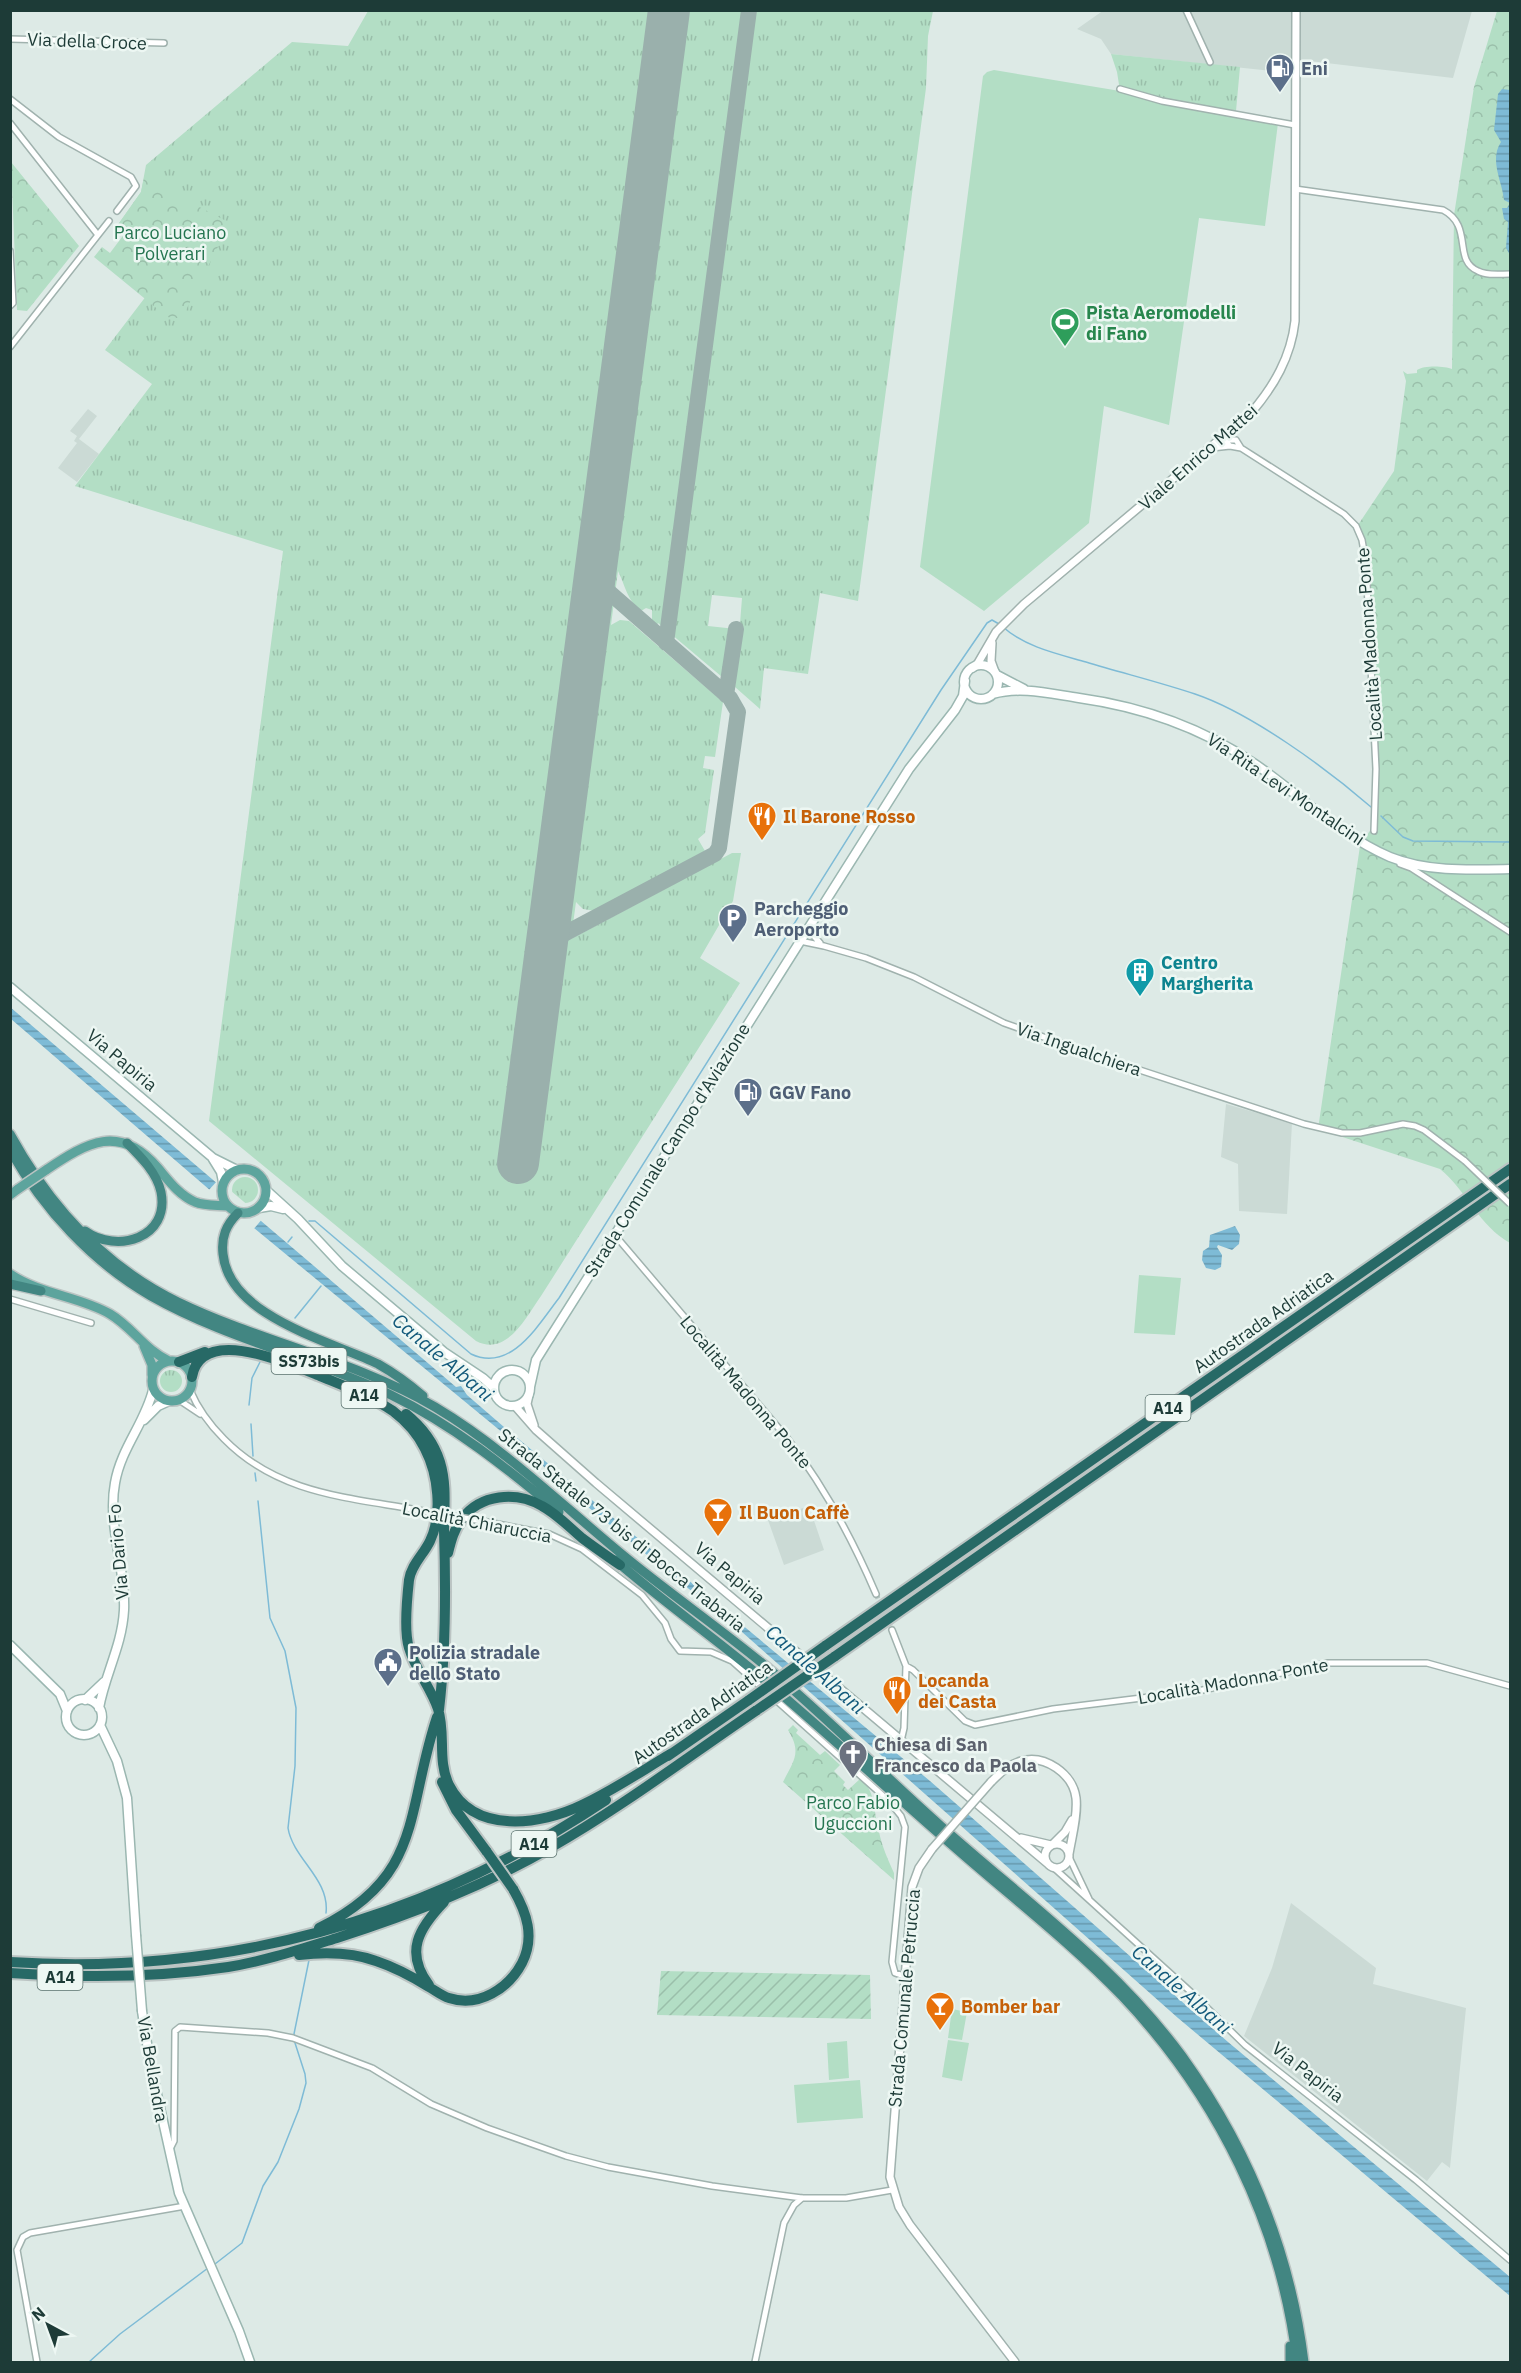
<svg xmlns="http://www.w3.org/2000/svg" width="1521" height="2373" font-family="'IBM Plex Sans',sans-serif">
<defs>
<pattern id="grass-tufts" width="24" height="20" patternUnits="userSpaceOnUse" patternTransform="scale(1.5)"><rect width="24" height="20" fill="#b3dec5"/><path d="M3 7l-1-3M5 7V3M7 7l1-3M15 17l-1-3M17 17v-4M19 17l1-3" fill="none" stroke="#9abfaa"/></pattern>
<pattern id="park-crowns" width="20" height="18" patternUnits="userSpaceOnUse" patternTransform="scale(1.5)"><rect width="20" height="18" fill="#b3dec5"/><path d="M2 6a3 3 0 1 1 6 0M12 15a3 3 0 1 1 6 0" fill="none" stroke="#9abfaa"/></pattern>
<pattern id="garden-furrows" width="10" height="10" patternUnits="userSpaceOnUse" patternTransform="scale(1.5)"><rect width="10" height="10" fill="#b3dec5"/><path d="M-1 1l2-2M0 10L10 0M9 11l2-2" fill="none" stroke="#9abfaa"/></pattern>
<pattern id="water-rules" width="6" height="5" patternUnits="userSpaceOnUse" patternTransform="scale(1.5)"><rect width="6" height="5" fill="#7ebbd6"/><path d="M0 2.5h6" fill="none" stroke="#6799ae"/></pattern>
</defs>
<rect width="100%" height="100%" fill="#ddeae6"/>
<path fill="#cbdad5" d="M1104 10 1472 11 1453 78 1301 60 1292 61V73L1111 54 1101 39 1077 29Z
M88 409 97 416 79 439 99 454 77 482 58 468 77 443 74 441 77 436 70 431Z
M1226 1104 1292 1123 1287 1214 1239 1211 1238 1164 1221 1157Z
M809 1506 824 1550 784 1565 768 1520Z
M1291 1903 1376 1968 1373 1984 1466 2008 1450 2168 1442 2162 1427 2181 1244 2036 1272 1968Z"/>
<path fill="url(#grass-tufts)" d="M368 11H933L928 36 926 88 858 601 820 593 808 674 764 668 760 709 735 687 742 598 712 595 708 626 736 629 728 682 658 623 657 625 652 621V610L646 608 641 611C627 600 625 585 618 571L611 625 620 620 629 621 723 702 715 757 705 756 703 768 714 770 705 833 698 839 705 851 595 911 583 909 576 902 571 939 732 853H741L733 901 700 958 740 983 541 1296C526 1317 507 1357 476 1341L209 1121 283 551 75 486 152 384 105 350 169 266 159 239 117 226 141 192 146 165 292 42 348 46Z
M1111 54 1240 67 1236 111 1120 91 1117 72Z
M232 1190a13 13 0 1 1 26 0a13 13 0 1 1-26 0Z
M160 1381a11 11 0 1 1 22 0a11 11 0 1 1-22 0Z"/>
<path fill="url(#park-crowns)" d="M1497 11H1510V1243C1479 1226 1467 1191 1440 1169L1318 1129 1360 846 1373 826 1378 784 1364 542 1358 525 1394 471 1406 381 1403 371 1407 374 1417 373V370C1424 365 1445 366 1452 369L1454 215 1474 87Z
M11 162 79 246 27 311 17 310Z
M144 178 230 223 185 312C180 319 173 320 166 316L94 257 102 247 110 253 125 233 117 226 141 192Z
M793 1725 798 1730 796 1733 820 1755 825 1751 840 1765 834 1771 845 1782 843 1785 848 1790 861 1778C877 1794 873 1812 879 1832 882 1846 888 1860 894 1873V1880L783 1782C794 1760 802 1753 788 1730Z"/>
<path fill="url(#garden-furrows)" d="M661 1971 870 1975 871 2019 657 2015Z"/>
<path fill="#b3dec5" d="M994 70 1120 91 1278 123 1265 226 1199 218 1169 425 1104 406 1089 523 984 611 920 567 983 76 987 72Z
M1139 1275 1181 1278 1175 1335 1134 1333Z
M952 2009 967 2012 962 2040 948 2038Z
M948 2040 969 2043 962 2081 942 2077Z
M847 2041 849 2078 829 2080 827 2043Z
M860 2080 863 2118 797 2123 794 2085Z"/>
<path fill="url(#water-rules)" d="M1502 89 1510 90V255L1506 248 1508 222 1504 219 1502 208H1507L1510 203 1504 200C1502 181 1489 160 1501 142L1494 130 1498 94Z
M10 1007 456 1387 461 1386 467 1395 504 1427 930 1781 1228 2042 1510 2277V2296L1178 2018 742 1632 588 1507 542 1465 254 1228 11 1019Z
M1235 1226 1240 1235 1239 1244 1232 1250 1218 1245 1217 1247 1222 1255 1221 1267 1215 1270 1206 1268 1202 1260 1203 1251 1209 1247 1210 1235Z"/>
<path fill="#ddeae6" d="M218 1180 263 1218 252 1231 207 1192Z"/>
<g fill="none" stroke-linecap="round" stroke-linejoin="round">
<path stroke="#7ebbd6" stroke-width="1.5" d="M1003 627C1025 647 1058 654 1086 662 1122 673 1159 682 1195 694 1251 713 1326 768 1371 807
M1381 816 1403 837 1413 841 1510 842
M309 1221H315L471 1354C511 1373 538 1325 559 1298L941 690 987 623 992 620 999 624
M288 1242 292 1237
M295 1318 321 1286
M249 1405 252 1378 260 1362
M251 1424 253 1456
M255 1473 256 1481
M258 1501 270 1618 285 1651 296 1708 295 1766 288 1828C293 1859 330 1879 326 1913
M215 2264 242 2243 263 2186 278 2162 299 2109 306 2083 305 2074 295 2043 294 2034 309 1960
M89 2362 120 2334 208 2268"/>
<path stroke="#9ab0ac" stroke-width="16" d="M666 643 749 10
M726 695 736 629
M547 943 715 854 719 848 738 712 730 698 594 579"/>
<path stroke="#9ab0ac" stroke-width="42" d="M518 1163 669 10"/>
<path stroke="#b7c7c3" stroke-width="5" stroke-dasharray="5 2.5" stroke-linecap="butt" d="M876 1594 892 1630"/>
<g stroke="#a0b2ae" stroke-width="8">
<path id="minor" d="M1186 10 1210 62
M10 39 164 43
M1120 89 1162 101 1295 125
M10 99 59 137 131 177 136 186 117 211
M10 123 98 235
M1295 189 1443 210C1474 226 1452 260 1478 271 1487 276 1500 274 1510 274
M10 251 13 303 10 306
M10 347 109 221
M1223 439 1230 446 1241 448 1344 514 1356 526 1362 540 1366 563 1376 769 1374 831
M1223 439 1236 440 1241 448
M1212 448 1230 446
M1400 864 1411 868 1510 932
M809 926 812 934 820 943
M800 941 824 946 866 958 914 977 1004 1023 1097 1056 1304 1124 1342 1133H1360L1403 1124 1415 1126 1424 1130 1465 1161
M614 1234 787 1438C824 1486 852 1538 876 1594
M10 1299 91 1323
M190 1390C198 1409 209 1424 224 1439 278 1494 346 1497 418 1510
M179 1400 200 1414
M482 1521 549 1534 582 1549 642 1595 665 1623 671 1639 680 1651 711 1652 732 1661 889 1801 901 1816 905 1827 892 1962 895 1973 904 1976
M892 1630 906 1666 904 1728 901 1741
M906 1666 913 1670 965 1721 975 1725 1053 1709 1198 1691 1328 1663H1427L1510 1686
M1069 1857 1089 1899
M1053 1867 1192 1993 1245 2045 1416 2180 1510 2260
M170 2149 174 2141 175 2031 180 2027 268 2033 293 2038 372 2068 431 2104 487 2128 566 2156 608 2167 712 2186 802 2198H846L892 2190
M37 2362 17 2250 23 2237 30 2233 185 2206
M755 2362 784 2223 794 2205 802 2198"/>
</g>
<g stroke="#a0b2ae" stroke-width="10">
<path id="tertiary" d="M992 643 991 661 995 672
M973 668 978 663 996 632 1024 604 1251 413C1274 386 1291 357 1295 321L1296 10
M529 1395 527 1404 534 1425
M515 1406 536 1430 596 1483 1047 1863
M991 1782C1000 1773 1008 1765 1021 1761 1045 1754 1073 1774 1076 1798 1078 1815 1072 1836 1069 1854
M1021 1838 1051 1845
M1045 1856a12 12 0 1 1 24 0a12 12 0 1 1-24 0Z
M1053 1844 1065 1832 1072 1820
M932 1849 919 1868 912 1887 890 2177 899 2207 910 2225 1015 2362"/>
</g>
<g stroke="#9bb7b1" stroke-width="11">
<path id="secondary" d="M964 682a17 17 0 1 1 34 0a17 17 0 1 1-34 0Z
M997 675 1024 689
M993 694C1021 686 1051 694 1079 698 1143 707 1201 727 1255 764 1300 795 1339 835 1390 857 1427 872 1470 870 1510 869
M10 987 213 1158 237 1170
M213 1159 221 1172 223 1182
M266 1190 298 1219 342 1266 444 1352 483 1378 494 1388
M259 1208 271 1206 283 1209
M494 1388a18 18 0 1 1 36 0a18 18 0 1 1-36 0Z
M530 1387 536 1360 546 1344 909 769 955 710 963 696 965 681
M144 1420 158 1406 169 1401
M10 1645 60 1694 67 1711
M66 1717a18 18 0 1 1 36 0a18 18 0 1 1-36 0Z
M85 1700 104 1682
M99 1708C105 1674 122 1646 124 1610 126 1567 107 1526 115 1483 121 1448 145 1423 153 1390
M100 1725 117 1761 127 1798 136 1935
M142 2011 150 2063 179 2193 239 2331 250 2362"/>
</g>
<g stroke="#bbc4c3" stroke-width="12">
<path id="primary" d="M222 1191a22 22 0 1 1 44 0a22 22 0 1 1-44 0Z
M46 1170C88 1142 119 1123 158 1168 169 1181 179 1195 195 1202 205 1206 216 1205 227 1206
M10 1195 18 1189
M10 1274C41 1295 79 1296 110 1314 132 1327 145 1350 169 1361
M144 1346 152 1365V1375
M152 1381a20 20 0 1 1 40 0a20 20 0 1 1-40 0Z"/>
</g>
<g stroke="#bbc4c3" stroke-width="12">
<path id="trunk" d="M10 1134C49 1205 104 1266 178 1302 261 1342 354 1360 435 1407 504 1448 562 1505 624 1556 669 1593 718 1627 763 1664 825 1715 881 1773 941 1826 1024 1900 1116 1966 1182 2056 1248 2148 1290 2250 1304 2362
M10 1150C44 1210 92 1262 151 1296 227 1339 313 1358 391 1395 453 1425 507 1468 559 1512
M238 1213C226 1225 221 1237 223 1254 229 1317 331 1341 378 1364 394 1373 409 1384 423 1396
M85 1231C117 1254 170 1238 161 1192 157 1173 141 1157 127 1143
M10 1284 41 1291
M615 1560C660 1599 709 1634 755 1672 824 1730 891 1792 959 1851 1014 1899 1072 1944 1122 1996 1217 2096 1281 2225 1297 2362
M1290 2362V2346"/>
</g>
<g stroke="#bbc4c3" stroke-width="14">
<path id="motorway" d="M179 1362 205 1352
M192 1377C201 1323 292 1365 320 1376 344 1386 371 1396 393 1411 406 1421 418 1434 425 1449 438 1474 443 1514 430 1541 424 1554 411 1565 409 1580 407 1598 404 1632 409 1648 415 1669 431 1688 438 1709 446 1734 437 1760 449 1785 474 1835 541 1825 582 1805 614 1790 643 1770 672 1753
M406 1414C422 1427 434 1443 440 1462 447 1485 444 1508 444 1531 446 1591 446 1650 439 1710
M448 1553C451 1541 454 1529 462 1519 480 1494 516 1491 542 1506 557 1514 569 1527 582 1538 594 1547 607 1556 620 1565
M825 1646 1510 1169
M834 1657 1510 1184
M668 1756 749 1700
M442 1782 456 1810 487 1852
M319 1928C424 1876 405 1813 437 1717
M299 1955C325 1952 351 1952 376 1961 394 1967 413 1977 429 1987 436 1991 442 1996 449 1998 479 2008 509 1988 522 1963 535 1937 527 1913 513 1889
M10 1962C226 1976 426 1920 606 1800
M10 1973C83 1978 155 1978 228 1967 265 1961 301 1949 337 1938 411 1914 482 1887 550 1848 622 1807 689 1756 757 1710
M429 1985C404 1952 419 1928 444 1902"/>
</g>
<use href="#minor" stroke="#fff" stroke-width="5"/>
<use href="#tertiary" stroke="#fff" stroke-width="7"/>
<use href="#secondary" stroke="#fff" stroke-width="8"/>
<use href="#primary" stroke="#5da49d" stroke-width="9"/>
<use href="#trunk" stroke="#428682" stroke-width="9"/>
<use href="#motorway" stroke="#276966" stroke-width="10"/>
<g stroke="#a0b2ae" stroke-width="8" stroke-linecap="butt">
<path id="minor-bridge" d="M1465 1161 1510 1204
M418 1510 482 1521"/>
</g>
<g stroke="#a0b2ae" stroke-width="10" stroke-linecap="butt">
<path id="tertiary-bridge" d="M932 1849 991 1782"/>
</g>
<g stroke="#9bb7b1" stroke-width="11" stroke-linecap="butt">
<path id="secondary-bridge" d="M136 1935 142 2011"/>
</g>
<g stroke="#bbc4c3" stroke-width="12" stroke-linecap="butt">
<path id="primary-bridge" d="M18 1189 46 1170"/>
</g>
<g stroke="#bbc4c3" stroke-width="14" stroke-linecap="butt">
<path id="motorway-bridge" d="M749 1700 825 1646
M757 1710 834 1657
M487 1852 513 1889"/>
</g>
<use href="#minor-bridge" stroke="#fff" stroke-width="5"/>
<use href="#tertiary-bridge" stroke="#fff" stroke-width="7"/>
<use href="#secondary-bridge" stroke="#fff" stroke-width="8"/>
<use href="#primary-bridge" stroke="#5da49d" stroke-width="9"/>
<use href="#motorway-bridge" stroke="#276966" stroke-width="10"/>
</g>
<defs>
<g id="fuel-pin" transform="scale(1.5)"><path d="M0 17L-7.5 6A9.5 9.5 0 1 1 7.5 6Z" fill="#5c6f8a" stroke="#edf7f3"/><path d="M-5.5-6h7V0h2V4h1.3V-2.5L3-4.5l.8-.8L6-3V5H2.5V1h-1V6h-7ZM-4.2-4.7v3.2H.2V-4.7Z" fill="#fff"/></g>
<g id="stadium-pin" transform="scale(1.5)"><path d="M0 17L-7.5 6A9.5 9.5 0 1 1 7.5 6Z" fill="#2e9e5b" stroke="#edf7f3"/><path d="M0-5a6.5 5 0 1 0 0 10a6.5 5 0 1 0 0-10ZM-3.5-1.8h7v3.6h-7Z" fill="#fff"/></g>
<g id="restaurant-pin" transform="scale(1.5)"><path d="M0 17L-7.5 6A9.5 9.5 0 1 1 7.5 6Z" fill="#e8710a" stroke="#edf7f3"/><path d="M-5-6h1v4h1v-4h1v4h1v-4h1v5L-1.5 .5V6h-2V.5L-5-1ZM5-6V6H3V1.5H1.5Q1.5-4 5-6Z" fill="#fff"/></g>
<g id="parking-pin" transform="scale(1.5)"><path d="M0 17L-7.5 6A9.5 9.5 0 1 1 7.5 6Z" fill="#5c6f8a" stroke="#edf7f3"/><path d="M-3.5-5.5H1a3.5 3.5 0 0 1 0 7H-1V5.5H-3.5ZM-1-3.4V-.6H.8a1.4 1.4 0 0 0 0-2.8Z" fill="#fff"/></g>
<g id="building-pin" transform="scale(1.5)"><path d="M0 17L-7.5 6A9.5 9.5 0 1 1 7.5 6Z" fill="#0f9aa8" stroke="#edf7f3"/><path d="M-4-6H4V6H1V3H-1V6H-4ZM-2.5-4.3h1.7v1.8h-1.7ZM.8-4.3h1.7v1.8H.8ZM-2.5-1h1.7V.8h-1.7ZM.8-1h1.7V.8H.8Z" fill="#fff"/></g>
<g id="bar-pin" transform="scale(1.5)"><path d="M0 17L-7.5 6A9.5 9.5 0 1 1 7.5 6Z" fill="#e8710a" stroke="#edf7f3"/><path d="M-6-5H6L.8 .8V4.5H3.5V6h-7V4.5H-.8V.8Z" fill="#fff"/></g>
<g id="civic-pin" transform="scale(1.5)"><path d="M0 17L-7.5 6A9.5 9.5 0 1 1 7.5 6Z" fill="#5c6f8a" stroke="#edf7f3"/><path d="M-.6-6.5H3V-4.5H.6V-3L4-1V1h2V6H-6V1h2V-1L-.6-3ZM-1.2 2.5V6h2.4V2.5Z" fill="#fff"/></g>
<g id="church-pin" transform="scale(1.5)"><path d="M0 17L-7.5 6A9.5 9.5 0 1 1 7.5 6Z" fill="#6b7280" stroke="#edf7f3"/><path d="M-1.2-6h2.4v3.5h3.3v2.4h-3.3V6h-2.4V-.1h-3.3v-2.4h3.3Z" fill="#fff"/></g>
</defs>
<g fill-rule="evenodd">
<use href="#fuel-pin" x="1280" y="68"/>
<use href="#stadium-pin" x="1065" y="322"/>
<use href="#restaurant-pin" x="762" y="816"/>
<use href="#parking-pin" x="733" y="918"/>
<use href="#building-pin" x="1140" y="972"/>
<use href="#fuel-pin" x="748" y="1092"/>
<use href="#bar-pin" x="718" y="1512"/>
<use href="#civic-pin" x="388" y="1662"/>
<use href="#restaurant-pin" x="897" y="1690"/>
<use href="#church-pin" x="853" y="1754"/>
<use href="#bar-pin" x="940" y="2006"/>
</g>
<g text-anchor="middle" dominant-baseline="central" stroke-width="5" stroke-linejoin="round" paint-order="stroke">
<g fill="#edf7f3" stroke="#5b736f" stroke-width="1.5">
<rect x="271.5" y="1348" width="75" height="26" rx="4.5"/>
<rect x="341.5" y="1382" width="45" height="26" rx="4.5"/>
<rect x="1145.5" y="1395" width="45" height="26" rx="4.5"/>
<rect x="511.5" y="1831" width="45" height="26" rx="4.5"/>
<rect x="37.5" y="1964" width="45" height="26" rx="4.5"/>
</g>
<g font-size="16" font-weight="bold" fill="#1d3b37">
<text x="309" y="1361">SS73bis</text>
<text x="364" y="1395">A14</text>
<text x="1168" y="1408">A14</text>
<text x="534" y="1844">A14</text>
<text x="60" y="1977">A14</text>
</g>
<g font-size="18" fill="#1d3b37" stroke="#edf7f3">
<text transform="translate(87 41) rotate(2)">Via della Croce</text>
<text transform="translate(1198 457) rotate(-41)">Viale Enrico Mattei</text>
<text transform="translate(1369 644) rotate(-94)">Località Madonna Ponte</text>
<text transform="translate(1286 789) rotate(34)">Via Rita Levi Montalcini</text>
<text transform="translate(1079 1049) rotate(19)">Via Ingualchiera</text>
<text transform="translate(122 1060) rotate(40)">Via Papiria</text>
<text transform="translate(667 1150) rotate(-58)">Strada Comunale Campo d'Aviazione</text>
<text transform="translate(1263 1321) rotate(-35)">Autostrada Adriatica</text>
<text transform="translate(746 1392) rotate(50)">Località Madonna Ponte</text>
<text transform="translate(477 1522) rotate(11)">Località Chiaruccia</text>
<text transform="translate(622 1530) rotate(39)">Strada Statale 73 bis di Bocca Trabaria</text>
<text transform="translate(118 1552) rotate(-95)">Via Dario Fo</text>
<text transform="translate(730 1573) rotate(40)">Via Papiria</text>
<text transform="translate(1233 1681) rotate(-10)">Località Madonna Ponte</text>
<text transform="translate(702 1712) rotate(-35)">Autostrada Adriatica</text>
<text transform="translate(904 1998) rotate(-85)">Strada Comunale Petruccia</text>
<text transform="translate(153 2069) rotate(80)">Via Bellandra</text>
<text transform="translate(1308 2072) rotate(38)">Via Papiria</text>
</g>
<g font-size="18" font-weight="bold" fill="#4e5e75" stroke="#edf7f3" text-anchor="start">
<text x="1301" y="68">Eni</text>
<text x="754" y="908">Parcheggio<tspan x="754" dy="21">Aeroporto</tspan></text>
<text x="769" y="1092">GGV Fano</text>
<text x="409" y="1652">Polizia stradale<tspan x="409" dy="21">dello Stato</tspan></text>
</g>
<g font-size="18" fill="#247550" stroke="#edf7f3">
<text x="170" y="232">Parco Luciano<tspan x="170" dy="21">Polverari</tspan></text>
<text x="853" y="1802">Parco Fabio<tspan x="853" dy="21">Uguccioni</tspan></text>
</g>
<g font-size="18" font-weight="bold" fill="#27864d" stroke="#edf7f3" text-anchor="start">
<text x="1086" y="312">Pista Aeromodelli<tspan x="1086" dy="21">di Fano</tspan></text>
</g>
<g font-size="18" font-weight="bold" fill="#c56008" stroke="#edf7f3" text-anchor="start">
<text x="783" y="816">Il Barone Rosso</text>
<text x="739" y="1512">Il Buon Caffè</text>
<text x="918" y="1680">Locanda<tspan x="918" dy="21">dei Casta</tspan></text>
<text x="961" y="2006">Bomber bar</text>
</g>
<g font-size="18" font-weight="bold" fill="#0d838f" stroke="#edf7f3" text-anchor="start">
<text x="1161" y="962">Centro<tspan x="1161" dy="21">Margherita</tspan></text>
</g>
<g font-size="18" font-weight="bold" fill="#5b616d" stroke="#edf7f3" text-anchor="start">
<text x="874" y="1744">Chiesa di San<tspan x="874" dy="21">Francesco da Paola</tspan></text>
</g>
<g font-size="20" font-style="italic" fill="#135a7b" stroke="#edf7f3">
<text transform="translate(443 1357) rotate(40)">Canale Albani</text>
<text transform="translate(816 1669) rotate(41)">Canale Albani</text>
<text transform="translate(1182 1989) rotate(41)">Canale Albani</text>
</g>
</g>
<rect width="1521" height="2373" fill="none" stroke="#1d3b37" stroke-width="24"/>
<g transform="translate(48 2325) rotate(319)" stroke="#edf7f3" stroke-width="4.5" paint-order="stroke">
<path d="M0-4.5L10 22L0 15L-10 22Z" fill="#1d3b37"/>
<text y="-9" font-size="16" font-weight="bold" text-anchor="middle" fill="#1d3b37">N</text>
</g>
</svg>
